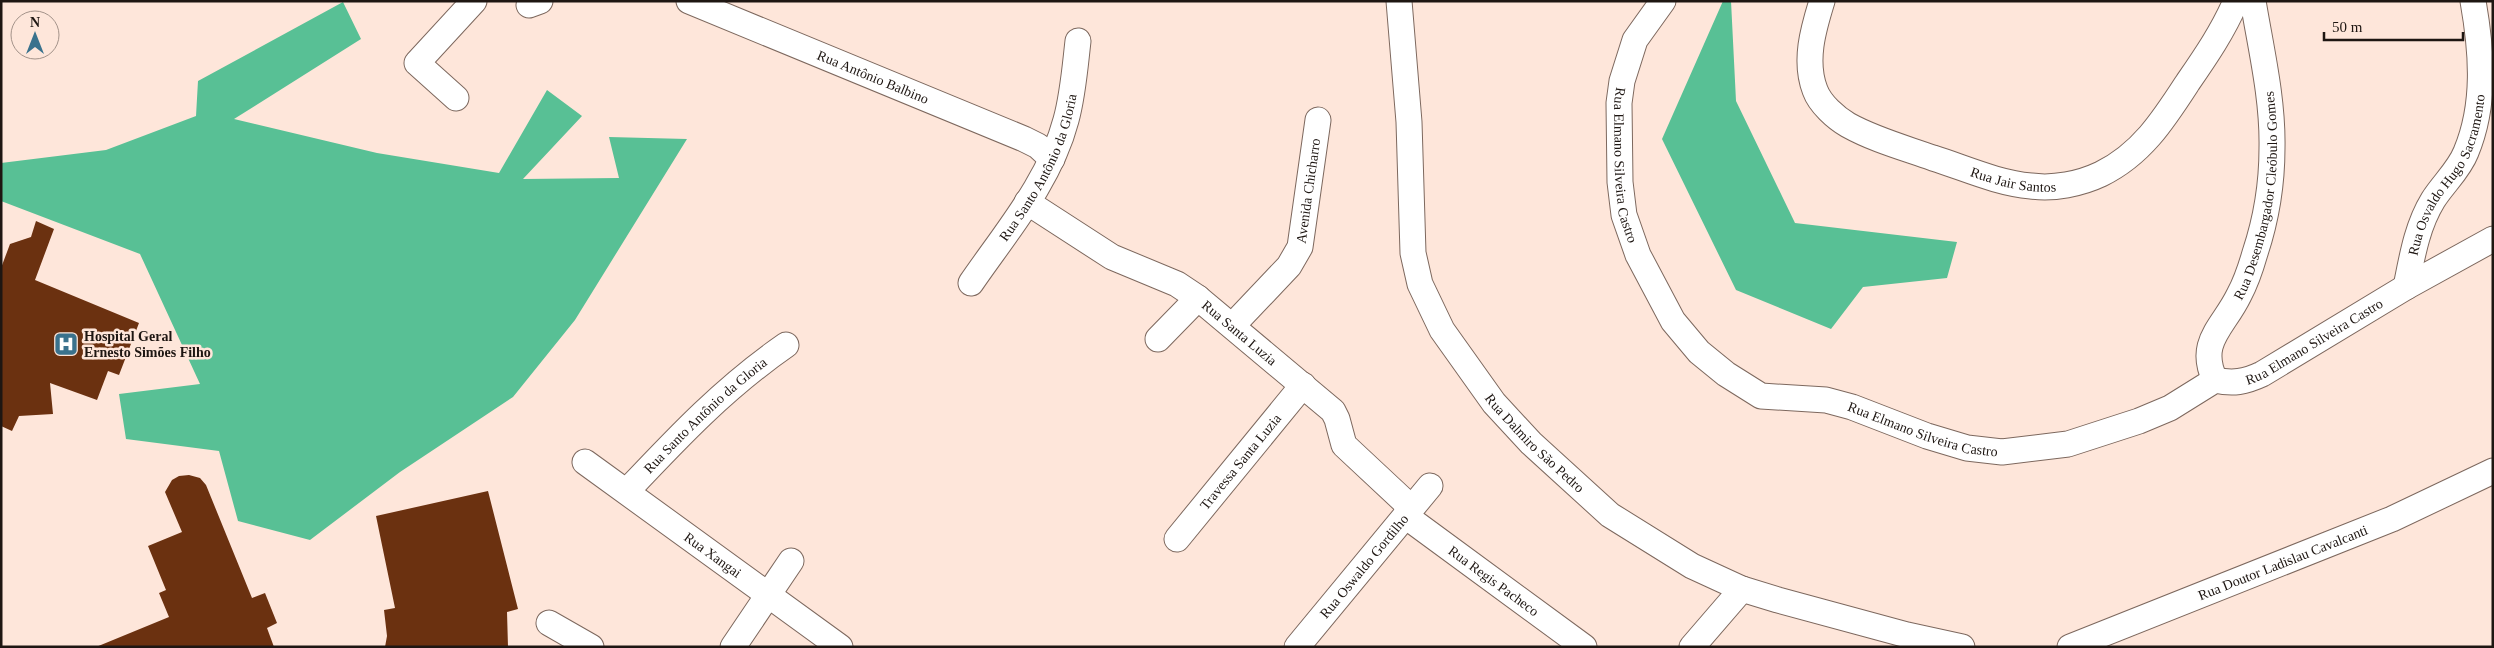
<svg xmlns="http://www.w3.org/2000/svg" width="2494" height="648" font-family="Georgia,serif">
<rect width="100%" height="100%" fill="#fee6da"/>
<path fill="#58c095" d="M1723 1H1731L1736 101 1795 223 1957 242 1947 278 1863 287 1831 329 1736 290 1662 139Z
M343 2 361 39 234 119 377 153 499 173 547 90 582 116 523 179 619 178 609 137 687 139 575 320 513 397 400 472 310 540 238 521 219 451 126 439 119 394 200 384 140 254 1 201V163L106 150 196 116 198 81Z"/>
<path fill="#6b3110" d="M36 221 54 229 35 280 139 323 119 375 108 371 97 400 50 383 53 414 19 416 12 431 1 426V268L10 244 31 237Z
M189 475 200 478 206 485 252 598 265 593 277 623 267 628 274 647H96L169 617 159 593 166 590 148 546 182 532 165 492 172 480 179 476Z
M488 491 518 609 507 612 508 647H385L387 636 384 610 395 608 376 516Z"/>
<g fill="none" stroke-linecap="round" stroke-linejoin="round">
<g stroke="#7d685e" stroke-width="27">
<g id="minor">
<path id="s1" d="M689 1 1024 139 1038 146 1052 159"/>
<path id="s2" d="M1399 1 1409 122 1413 253 1420 284 1442 330 1494 403 1531 443 1610 515 1692 566 1742 589 1778 600 1907 635 1962 647"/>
<path id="s3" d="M1663 1 1635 40 1622 81 1619 103 1620 182 1624 215 1638 255 1673 321 1699 352 1726 374 1761 396 1826 400 1852 407 1927 436 1967 448 2002 452 2068 444 2139 421 2170 408 2215 380C2233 384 2245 382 2262 374L2406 287 2493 239"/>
<path id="s4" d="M1822 1C1813 30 1804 61 1815 90 1820 104 1836 118 1848 125 1875 140 1905 148 1933 158 1965 168 1997 183 2031 186 2054 189 2080 184 2101 174 2142 154 2164 119 2188 82 2206 56 2223 31 2236 1"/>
<path d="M529 5 540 1"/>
<path d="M456 98 417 63 474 1"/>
<path id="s5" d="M1027 202 1112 257 1177 284 1198 298 1333 411 1337 419 1344 445 1405 502 1411 520 1584 647"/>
<path id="s6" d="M971 283C1006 232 1050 181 1066 120 1073 95 1075 67 1078 41"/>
<path id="s7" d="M2406 287C2412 257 2417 226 2433 200 2443 184 2459 170 2466 152 2486 104 2482 52 2473 1"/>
<path id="s8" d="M1233 325 1289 266 1300 247 1318 120"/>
<path d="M1158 339 1198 298"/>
<path id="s9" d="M2215 380C2197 342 2223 328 2239 295 2246 282 2251 267 2255 253 2266 220 2272 183 2272 148 2273 99 2261 49 2253 1"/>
<path id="s10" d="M585 462 840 647"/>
<path id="s11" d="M627 491C678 437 724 388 786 345"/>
<path id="s12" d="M1177 539 1303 385"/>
<path d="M549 623 591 647"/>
<path d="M733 647 791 561"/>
<path id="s13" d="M1297 647 1430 486"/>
<path d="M1692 647 1742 589"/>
<path id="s14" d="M2070 647 2392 519 2493 471"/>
</g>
</g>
<use href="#minor" stroke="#fff" stroke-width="25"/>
</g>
<defs>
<g id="hospital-square" transform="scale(1.25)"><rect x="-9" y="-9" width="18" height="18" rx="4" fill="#3a728d" stroke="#fee6da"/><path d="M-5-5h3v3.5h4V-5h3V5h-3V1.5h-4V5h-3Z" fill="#fff"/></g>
</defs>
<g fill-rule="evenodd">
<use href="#hospital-square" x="66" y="344"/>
</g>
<g text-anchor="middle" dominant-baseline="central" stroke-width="5" stroke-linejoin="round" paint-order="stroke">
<g font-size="14" fill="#1e1612" stroke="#fee6da">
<text stroke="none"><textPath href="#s1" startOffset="199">Rua Antônio Balbino</textPath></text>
<text stroke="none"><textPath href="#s3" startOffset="176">Rua Elmano Silveira Castro</textPath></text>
<text stroke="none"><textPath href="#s6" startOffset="135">Rua Santo Antônio da Gloria</textPath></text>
<text stroke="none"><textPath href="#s7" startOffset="121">Rua Osvaldo Hugo Sacramento</textPath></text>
<text stroke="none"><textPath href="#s4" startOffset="315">Rua Jair Santos</textPath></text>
<text stroke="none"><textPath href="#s8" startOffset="160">Avenida Chicharro</textPath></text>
<text stroke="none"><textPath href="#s9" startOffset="196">Rua Desembargador Cleóbulo Gomes</textPath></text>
<text stroke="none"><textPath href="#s5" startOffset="251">Rua Santa Luzia</textPath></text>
<text stroke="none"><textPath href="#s3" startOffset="1046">Rua Elmano Silveira Castro</textPath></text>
<text stroke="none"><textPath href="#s11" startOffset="109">Rua Santo Antônio da Gloria</textPath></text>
<text stroke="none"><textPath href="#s3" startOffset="626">Rua Elmano Silveira Castro</textPath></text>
<text stroke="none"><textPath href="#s2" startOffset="482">Rua Dalmiro São Pedro</textPath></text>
<text stroke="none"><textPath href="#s12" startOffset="100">Travessa Santa Luzia</textPath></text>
<text stroke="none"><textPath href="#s10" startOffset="158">Rua Xangai</textPath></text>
<text stroke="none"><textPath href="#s14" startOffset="229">Rua Doutor Ladislau Cavalcanti</textPath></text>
<text stroke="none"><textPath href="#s13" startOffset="105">Rua Oswaldo Gordilho</textPath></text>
<text stroke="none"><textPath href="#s5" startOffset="614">Rua Regis Pacheco</textPath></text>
</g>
<g font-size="14" font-weight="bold" fill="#1e1612" stroke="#fee6da" text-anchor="start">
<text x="84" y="336">Hospital Geral<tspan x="84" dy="16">Ernesto Simões Filho</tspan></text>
</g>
</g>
<rect width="2494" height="648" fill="none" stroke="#1e1612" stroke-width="5"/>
<g transform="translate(35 35)"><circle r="24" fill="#fee6da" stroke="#a4938a"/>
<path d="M0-4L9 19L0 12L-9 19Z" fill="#3a728d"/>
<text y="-8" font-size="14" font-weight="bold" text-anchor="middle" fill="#1e1612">N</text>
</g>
<path d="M2324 32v8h139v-8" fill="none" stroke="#1e1612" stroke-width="2.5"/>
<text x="2332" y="32" font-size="15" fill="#1e1612" stroke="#fee6da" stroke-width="4" paint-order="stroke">50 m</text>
</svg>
